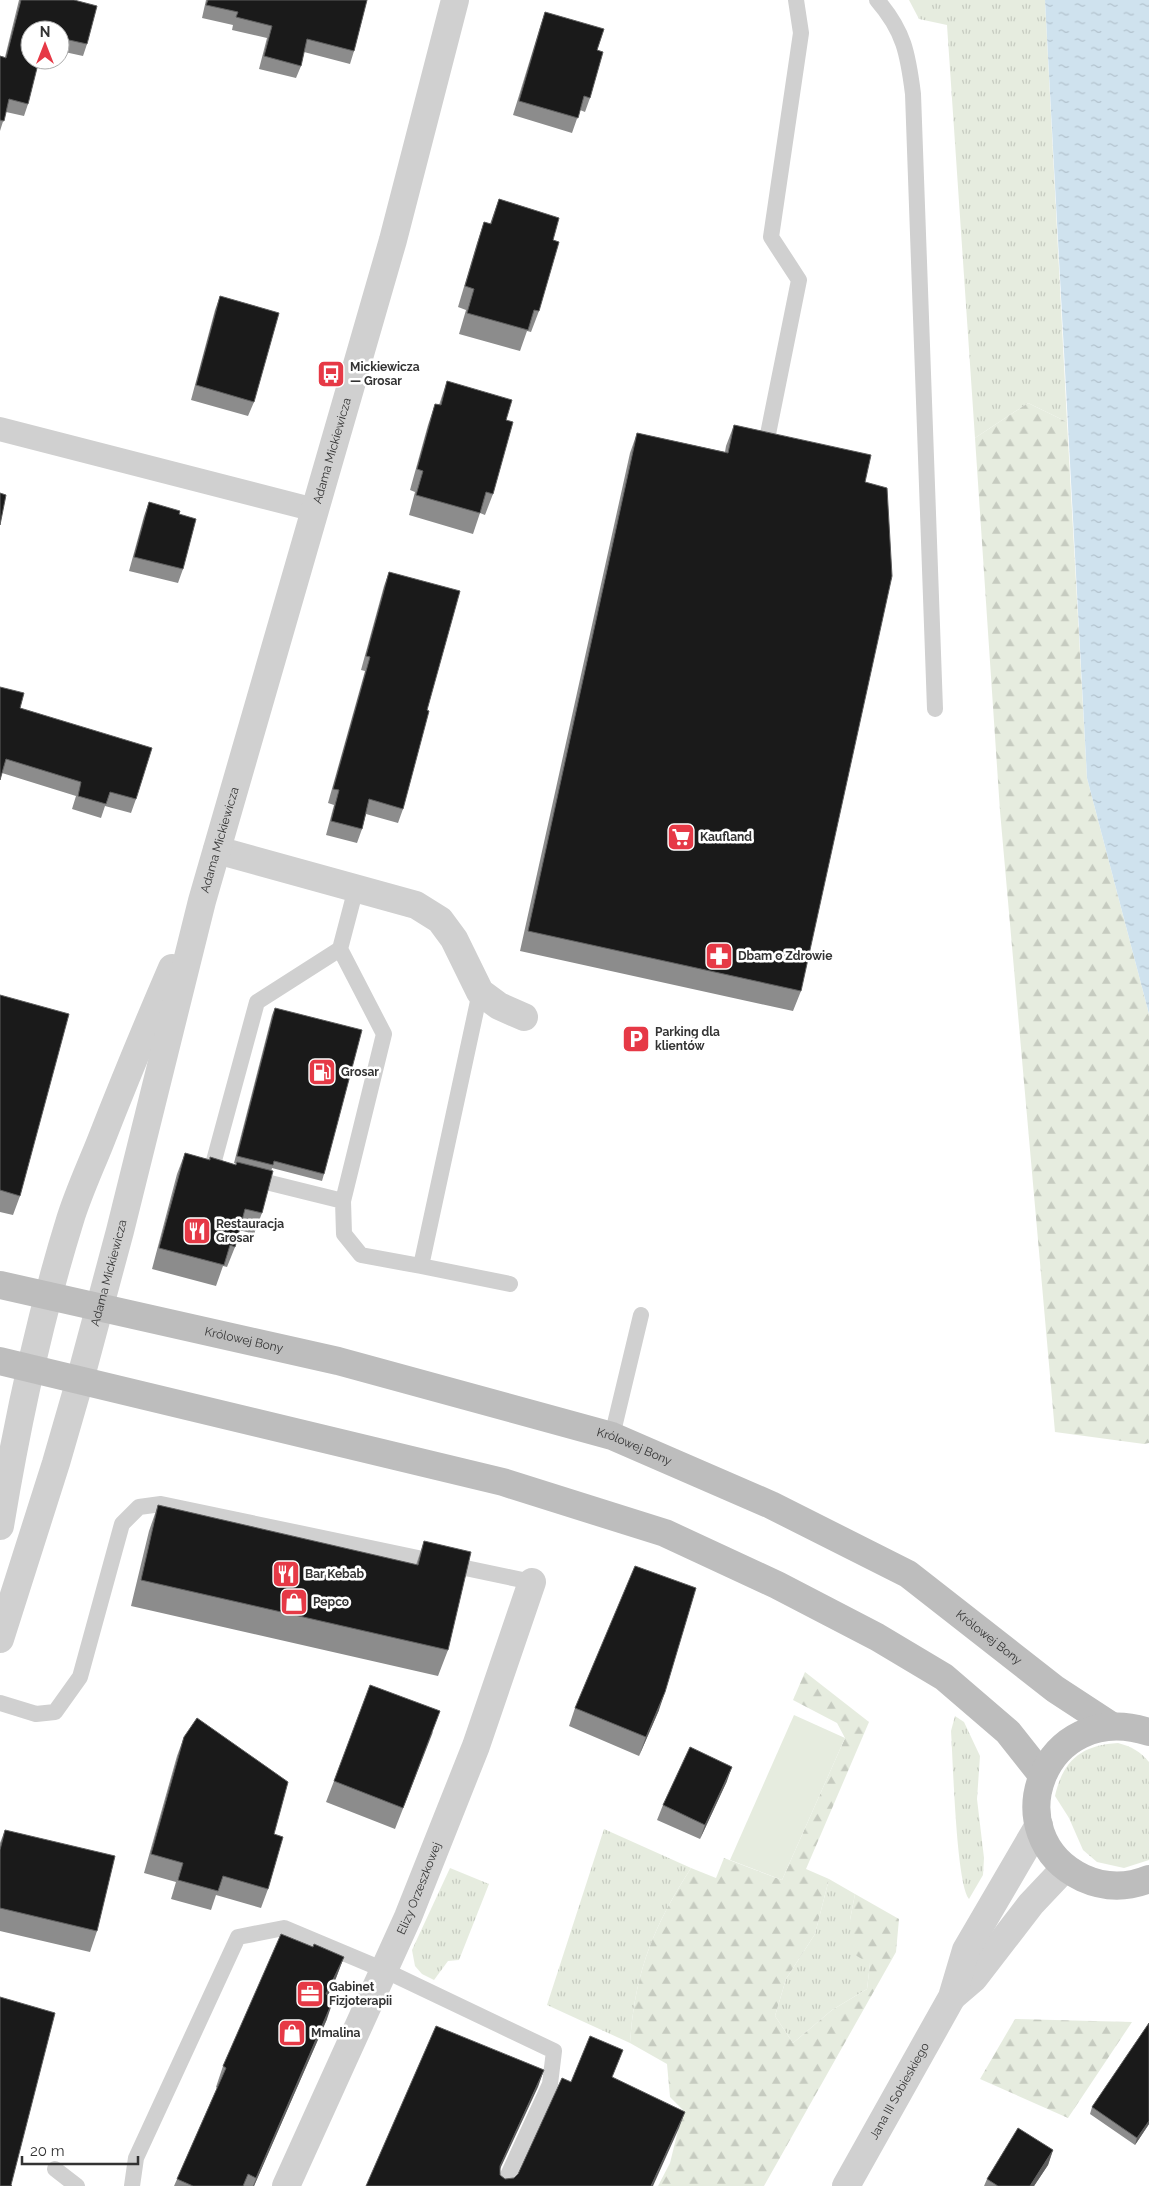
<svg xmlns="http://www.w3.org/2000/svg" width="1149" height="2186" font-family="Raleway,sans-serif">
<defs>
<pattern id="grass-tufts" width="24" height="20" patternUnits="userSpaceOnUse" patternTransform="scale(1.25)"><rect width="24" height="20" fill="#e6ecdf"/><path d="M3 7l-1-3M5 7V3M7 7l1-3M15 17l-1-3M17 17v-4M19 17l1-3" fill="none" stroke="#c6cbc0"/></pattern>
<pattern id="forest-firs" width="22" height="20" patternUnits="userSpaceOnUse" patternTransform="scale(1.25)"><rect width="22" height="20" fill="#e6ecdf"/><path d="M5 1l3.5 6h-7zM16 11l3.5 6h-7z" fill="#c6cbc0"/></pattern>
<pattern id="water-ripples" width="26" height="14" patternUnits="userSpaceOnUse" patternTransform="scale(1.25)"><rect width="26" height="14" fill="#cfe2ee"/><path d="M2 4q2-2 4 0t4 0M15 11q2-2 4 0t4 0" fill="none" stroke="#b2c2cd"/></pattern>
</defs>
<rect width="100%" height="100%" fill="#fff"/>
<path fill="url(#grass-tufts)" d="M909 0H1045L1067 422 1028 403 975 438 947 25 919 19Z
M955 1716 964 1722 980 1756 977 1799 984 1858 983 1875 969 1899C956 1884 953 1759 951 1731Z
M1118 1743C1132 1747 1140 1751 1149 1762V1860L1124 1868 1097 1862 1083 1850 1069 1818 1055 1796C1063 1760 1082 1745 1118 1743Z
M604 1829 691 1868C653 1927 635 1972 630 2043L547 2005Z
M450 1868 489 1884 459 1960 448 1961 434 1980 422 1974 415 1966 412 1950Z
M829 1879 855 1894 850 1920 870 1964 867 1989 832 2010 793 2043 775 2016 786 1979 815 1934Z"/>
<path fill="url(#forest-firs)" d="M1028 403 1067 422 1087 778 1149 1014V1443L1144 1444 1055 1432 1000 811 975 438Z
M805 1672 869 1722 806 1869 829 1879 815 1934 786 1979 775 2016 793 2043 832 2010 867 1989 870 1964 852 1953 850 1920 855 1894 899 1919 896 1952 764 2186H658L670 2163 683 2110 670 2097 667 2064 630 2043C635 1972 653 1927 691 1868L716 1878 724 1858 782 1880 845 1738 837 1723 793 1700Z
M1015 2019 1132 2022 1068 2118 980 2079Z"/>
<path fill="#e6ecdf" d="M794 1715 845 1738 782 1880 730 1860Z"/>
<path fill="url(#water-ripples)" d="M1045 0H1149V1014L1087 778Z"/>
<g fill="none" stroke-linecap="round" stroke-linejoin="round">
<path stroke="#d0d0d0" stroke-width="16" d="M877 0C904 31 908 54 913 94L935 709
M766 444 799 280 771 237 801 33 796 0
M224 1171 212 1168 257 1002 340 949 356 888
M250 1178 343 1201 384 1034 340 949
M343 1201 344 1234 361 1255 421 1266 480 992
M421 1266 510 1284
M612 1436 641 1315
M0 1703 36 1714 55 1712 80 1677 122 1524 139 1507 161 1504 532 1582
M55 2169 77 2186
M132 2186 136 2158 238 1937 284 1928 384 1970 554 2051 550 2084 503 2186"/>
<path stroke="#d0d0d0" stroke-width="24" d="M0 429 315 510"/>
<g stroke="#d0d0d0" stroke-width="28">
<path d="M217 850 416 905 440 920 454 939 480 992 499 1006 524 1017"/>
<path id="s1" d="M286 2186 408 1917 476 1746 532 1582"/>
</g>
<g stroke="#d0d0d0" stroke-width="28">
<path d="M0 1526C17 1423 39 1320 70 1220 78 1194 90 1168 100 1143 123 1084 147 1026 172 968"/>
<path id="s2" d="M0 1639 56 1463 80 1380 120 1231 202 901 393 240 455 0"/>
<path d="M953 1996 974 1978 1031 1904 1065 1868"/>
<path id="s3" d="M846 2186 952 1997 966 1950 1039 1825"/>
</g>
<g stroke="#bdbdbd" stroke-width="28">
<path id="s4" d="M0 1285 338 1361 612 1436 771 1505 908 1574 1055 1689 1110 1725"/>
<path d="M0 1361 503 1482 665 1533 777 1585 877 1637 944 1677 1008 1732 1042 1775"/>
<path d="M1149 1732C1042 1698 994 1836 1083 1878 1105 1888 1127 1888 1149 1879"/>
</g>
</g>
<path fill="#8c8c8c" d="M19 0H74L87 44 83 56 60 51V30H30L28 104 24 116 6 112 0 131V56L5 57Z
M206 0H367L354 51 350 64 304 52 301 66 296 78 259 69 267 38 232 30 233 25 202 18Z
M545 12 597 50 590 98 585 112 580 110 572 133 513 115 540 27Z
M499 199 553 240 539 311 531 332 527 331 520 351 459 334 466 310 458 307 477 243 484 222 490 224Z
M220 296 254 402 248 416 191 400 215 310Z
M447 381 506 420 493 494 485 515 480 513 473 534 409 515 415 492 410 490 428 425 435 404 439 405Z
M734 425 865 482 801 991 793 1011 520 951 630 453 637 433 725 452 726 446Z
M149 502 179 514 183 569 178 583 129 571 144 516Z
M389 572 427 710 403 809 398 823 366 814 362 829 357 843 326 835 334 805 328 803 365 671 361 670 384 586Z
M20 708 136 799 131 813 105 806 101 818 72 809 76 796 2 773Z
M0 995 20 1196 13 1215 0 1212Z
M275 1008 324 1174 322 1181 272 1168 262 1213 254 1234 239 1230 235 1247 227 1267 223 1266 216 1286 152 1269 177 1174 185 1153 209 1160 210 1157 236 1165V1164L234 1163 272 1015Z
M158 1505 416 1565 424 1541 448 1650 438 1676 131 1606 149 1531Z
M575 1708 659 1710 639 1756 569 1726Z
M433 1732 395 1829 326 1802 334 1781Z
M184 1737 274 1834 268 1889 261 1908 216 1895 211 1910 171 1899 176 1882 144 1873 177 1756Z
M727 1781 700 1839 657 1820 663 1805Z
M5 1830 97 1931 90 1952 0 1931V1843Z
M313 1947 344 1957 336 1978 328 1995 327 2019 254 2186H174L217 2088 216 2087 223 2066Z
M1149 2023V2124L1135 2145 1090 2114 1092 2107Z
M1053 2150 1048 2165 1034 2186H984L987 2179Z"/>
<path fill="#5f5f5f" d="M665 1692 659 1710 639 1756 646 1737Z
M732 1767 727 1781 700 1839 705 1825Z
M344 1957 336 1978 319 2015 326 1994Z
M334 1998 327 2019 254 2186H253Z
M544 2070 538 2087 494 2182 500 2166Z
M685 2112 679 2128 653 2186H651Z
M1149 2121V2124L1135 2145 1137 2138Z
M1053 2150 1048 2165 1034 2186H1030Z"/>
<path fill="#1a1a1a" stroke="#5f5f5f" d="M21 0H74L97 6 87 44 60 38V30H30V60H39L28 104 9 99 4 121 0 120V56L6 58Z
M208 0H367L354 51 307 39 301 66 264 56 272 26 236 17 238 12 206 5Z
M545 12 604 29 597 50 603 52 590 98 584 96 578 118 519 101Z
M499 199 559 218 553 240 559 242 539 311 534 310 528 330 467 313 474 289 465 286 484 222 491 224Z
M220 296 279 313 254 402 196 385Z
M447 381 512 400 506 420 513 422 493 494 486 492 480 513 416 495 423 471 417 469 435 404 441 405Z
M734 425 871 455 865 482 887 488 892 576 801 991 528 931 637 433 728 453Z
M0 493 6 495 0 525Z
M149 502 180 511 179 514 196 519 183 569 134 557Z
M389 572 460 591 427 710 429 711 403 809 369 799 362 829 331 821 339 790 333 789 370 657 366 656Z
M0 687 24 693 20 708 152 748 136 799 110 792 106 804 78 796 81 782 6 759 0 780Z
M0 995 69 1014 20 1196 0 1190Z
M275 1008 362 1030 324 1174 274 1161 273 1165 237 1156Z
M185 1153 210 1160V1157L236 1165 237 1162 273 1171 262 1213 245 1209 235 1247 230 1245 224 1265 159 1248Z
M158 1505 418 1565 424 1541 471 1552 448 1650 141 1580Z
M635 1566 696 1588 665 1692 646 1737 575 1708Z
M370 1685 440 1711 403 1808 334 1781Z
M197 1718 288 1782 274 1834 283 1837 268 1889 223 1876 218 1891 178 1880 183 1863 151 1854 184 1737Z
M690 1747 732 1767 705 1825 663 1805Z
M5 1830 115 1856 97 1931 0 1908V1850Z
M281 1934 313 1947 314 1944 344 1957 326 1994 334 1998 256 2178 248 2174 243 2186H193L177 2179 226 2068 223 2066Z
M0 1997 55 2013 11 2185 12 2186H0Z
M1149 2023V2121L1137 2138 1092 2107Z
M436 2026 544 2070 500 2166V2175L505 2179 514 2178 518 2174 562 2078 571 2082 590 2036 623 2050 612 2077 685 2112 651 2186H366Z
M1018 2128 1053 2150 1030 2186H998L987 2179Z"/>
<defs>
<g id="bus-square" transform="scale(1.4375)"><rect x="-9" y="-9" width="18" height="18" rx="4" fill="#e63946" stroke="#fff"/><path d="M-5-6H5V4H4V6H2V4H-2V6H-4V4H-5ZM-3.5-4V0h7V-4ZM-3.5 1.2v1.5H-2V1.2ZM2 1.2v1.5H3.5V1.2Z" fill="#fff"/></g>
<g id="supermarket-square" transform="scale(1.4375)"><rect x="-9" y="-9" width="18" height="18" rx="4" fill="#e63946" stroke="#fff"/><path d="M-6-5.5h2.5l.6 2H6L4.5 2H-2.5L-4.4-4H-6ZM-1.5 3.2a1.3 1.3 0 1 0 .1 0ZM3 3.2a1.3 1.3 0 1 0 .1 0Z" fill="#fff"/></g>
<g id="pharmacy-square" transform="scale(1.4375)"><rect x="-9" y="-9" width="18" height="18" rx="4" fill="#e63946" stroke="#fff"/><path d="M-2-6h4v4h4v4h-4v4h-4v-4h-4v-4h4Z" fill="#fff"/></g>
<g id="parking-square" transform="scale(1.4375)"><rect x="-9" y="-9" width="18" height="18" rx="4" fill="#e63946" stroke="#fff"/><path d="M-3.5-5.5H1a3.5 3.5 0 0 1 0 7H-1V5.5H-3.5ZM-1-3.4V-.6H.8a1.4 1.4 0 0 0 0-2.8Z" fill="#fff"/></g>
<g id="fuel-square" transform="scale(1.4375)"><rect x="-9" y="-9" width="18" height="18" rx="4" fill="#e63946" stroke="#fff"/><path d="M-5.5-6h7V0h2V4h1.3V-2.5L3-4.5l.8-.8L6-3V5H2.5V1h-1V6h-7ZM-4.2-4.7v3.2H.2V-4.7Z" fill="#fff"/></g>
<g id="restaurant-square" transform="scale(1.4375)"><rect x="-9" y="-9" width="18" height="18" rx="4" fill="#e63946" stroke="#fff"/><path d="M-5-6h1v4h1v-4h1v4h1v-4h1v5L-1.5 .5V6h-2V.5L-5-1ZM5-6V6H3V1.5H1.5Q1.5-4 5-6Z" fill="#fff"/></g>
<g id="shop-square" transform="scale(1.4375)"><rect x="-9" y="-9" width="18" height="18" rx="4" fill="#e63946" stroke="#fff"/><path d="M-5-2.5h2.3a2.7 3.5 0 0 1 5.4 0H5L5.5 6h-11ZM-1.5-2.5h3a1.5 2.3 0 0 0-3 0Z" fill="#fff"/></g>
<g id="office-square" transform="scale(1.4375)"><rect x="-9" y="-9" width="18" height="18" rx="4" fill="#e63946" stroke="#fff"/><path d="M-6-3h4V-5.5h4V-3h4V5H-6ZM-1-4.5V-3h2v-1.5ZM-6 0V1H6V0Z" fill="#fff"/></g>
</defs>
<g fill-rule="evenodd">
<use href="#bus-square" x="331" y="374"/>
<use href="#supermarket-square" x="681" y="837"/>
<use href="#pharmacy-square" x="719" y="956"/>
<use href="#parking-square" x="636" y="1039"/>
<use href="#fuel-square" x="322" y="1072"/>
<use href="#restaurant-square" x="197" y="1231"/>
<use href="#restaurant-square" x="286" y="1574"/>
<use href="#shop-square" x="294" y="1602"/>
<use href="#office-square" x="310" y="1994"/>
<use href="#shop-square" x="292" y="2033"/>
</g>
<g text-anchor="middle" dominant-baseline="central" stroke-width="5" stroke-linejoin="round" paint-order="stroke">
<g font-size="12" font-weight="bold" fill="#333" stroke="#fff" text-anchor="start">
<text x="350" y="367">Mickiewicza<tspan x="350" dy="14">— Grosar</tspan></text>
<text x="700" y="837">Kaufland</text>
<text x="738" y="956">Dbam o Zdrowie</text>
<text x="655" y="1032">Parking dla<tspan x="655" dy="14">klientów</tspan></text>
<text x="341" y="1072">Grosar</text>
<text x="216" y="1224">Restauracja<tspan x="216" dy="14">Grosar</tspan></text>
<text x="305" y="1574">Bar Kebab</text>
<text x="313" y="1602">Pepco</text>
<text x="329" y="1987">Gabinet<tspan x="329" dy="14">Fizjoterapii</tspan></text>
<text x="311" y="2033">Mmalina</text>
</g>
<g font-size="12" fill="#333" stroke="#fff">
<text stroke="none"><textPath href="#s2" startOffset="1234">Adama Mickiewicza</textPath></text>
<text stroke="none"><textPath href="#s2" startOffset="829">Adama Mickiewicza</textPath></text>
<text stroke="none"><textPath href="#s2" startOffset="382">Adama Mickiewicza</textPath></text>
<text stroke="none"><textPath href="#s4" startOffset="250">Królowej Bony</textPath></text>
<text stroke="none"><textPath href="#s4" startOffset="655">Królowej Bony</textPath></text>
<text stroke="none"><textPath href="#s4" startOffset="1060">Królowej Bony</textPath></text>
<text stroke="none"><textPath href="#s1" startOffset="326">Elizy Orzeszkowej</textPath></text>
<text stroke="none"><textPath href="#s3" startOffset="109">Jana III Sobieskiego</textPath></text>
</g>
</g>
<g transform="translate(45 45)"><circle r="24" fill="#ffffff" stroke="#adadad"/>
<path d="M0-4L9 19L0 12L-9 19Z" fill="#e63946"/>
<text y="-8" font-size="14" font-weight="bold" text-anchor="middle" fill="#333333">N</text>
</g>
<path d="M22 2156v8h116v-8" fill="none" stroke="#333333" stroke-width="2.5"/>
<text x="30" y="2156" font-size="15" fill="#333333" stroke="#ffffff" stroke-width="4" paint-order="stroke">20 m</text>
</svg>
